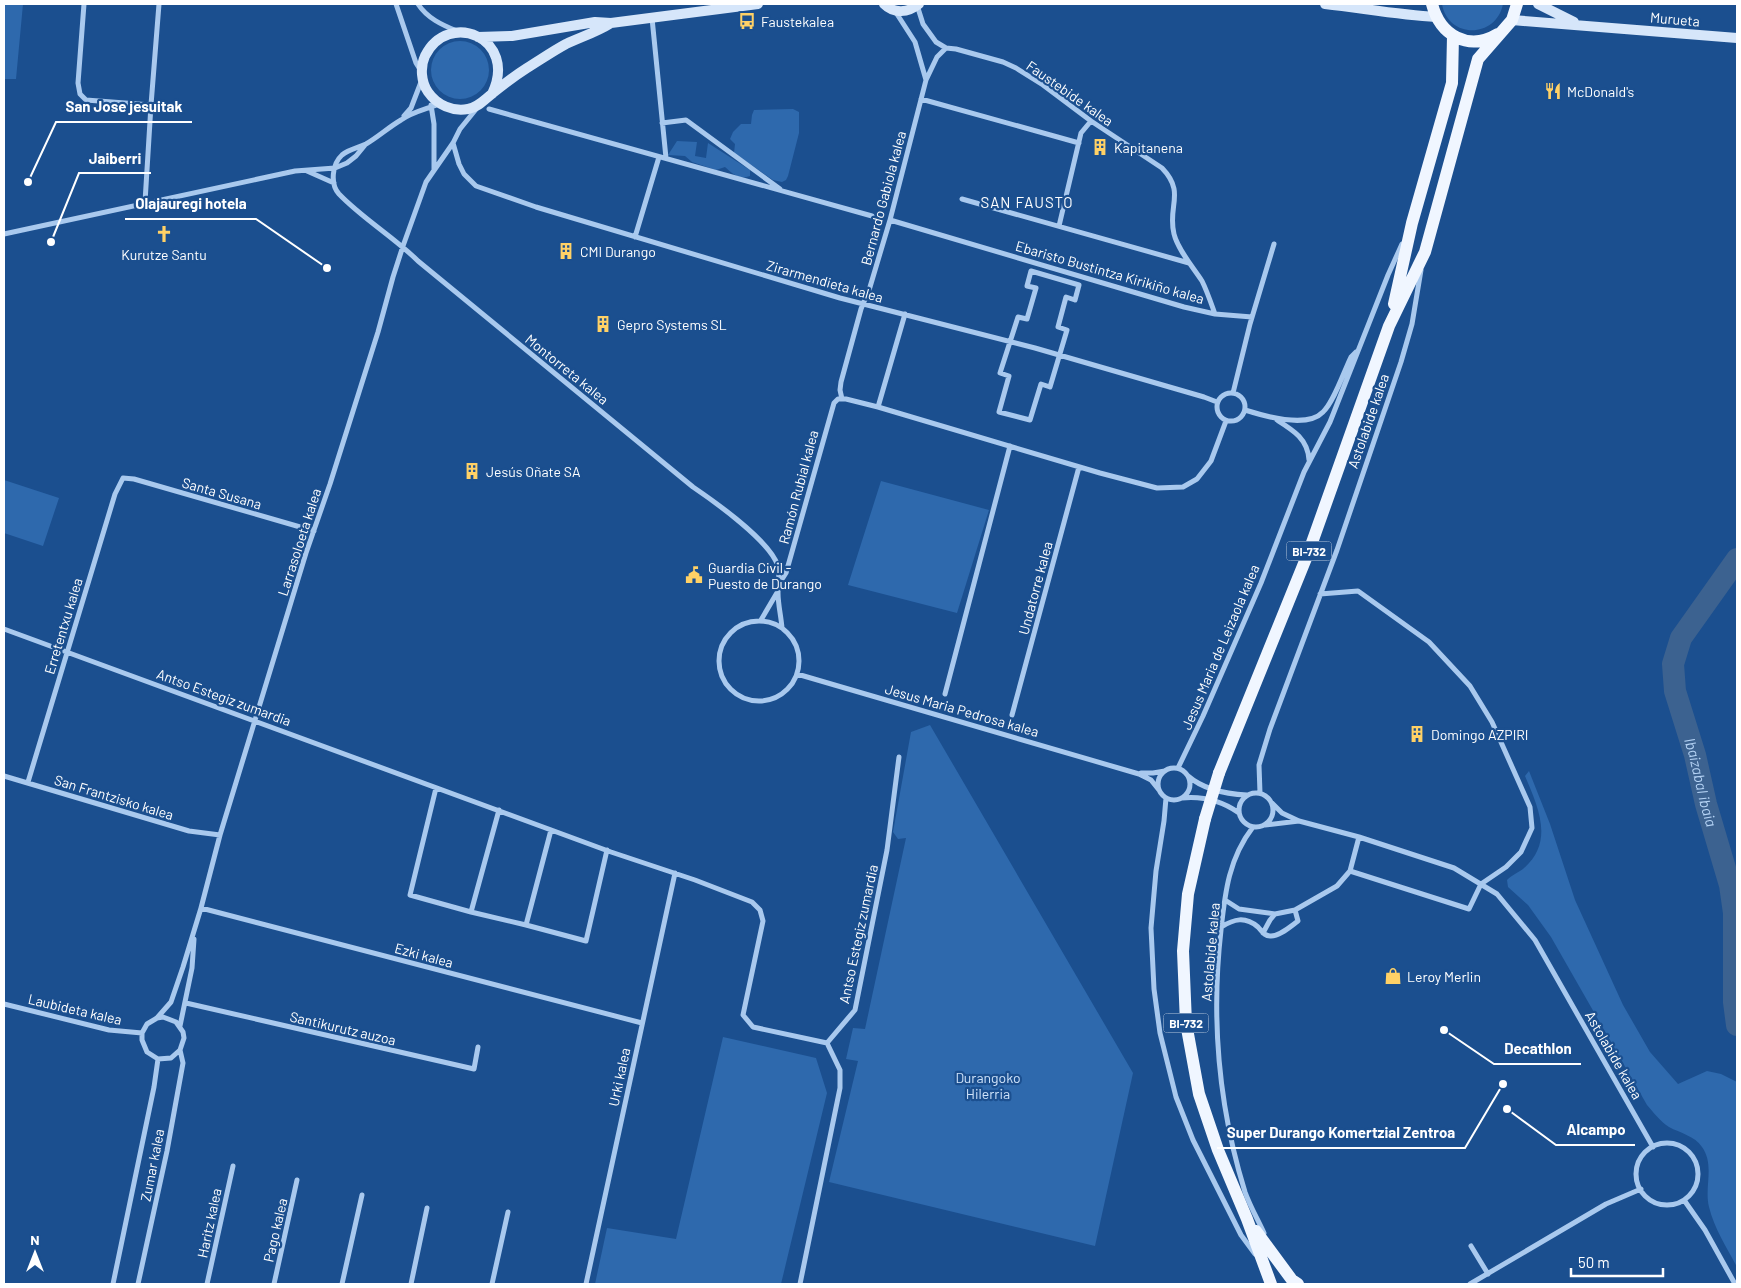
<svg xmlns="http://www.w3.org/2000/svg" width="1741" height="1288" font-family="Barlow,sans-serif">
<rect width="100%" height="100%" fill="#1b4f8f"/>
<path fill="#2e69ad" d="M4 4H23L16 79H4Z
M1442 4H1503C1496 39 1448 39 1442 4Z
M431 70a29 29 0 1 1 58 0a29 29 0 1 1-58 0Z
M793 109 799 112V133L788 176 786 180 782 182 773 180 734 153 735 144 730 139 733 132 741 124H751L752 115 754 110Z
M677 141 697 142 695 156 706 158 708 143 750 170V176C739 180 733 174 725 167L716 170 692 162 685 156 668 155Z
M4 480 59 498 43 546 4 533Z
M881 481 989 510 957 613 848 585Z
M930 725 1133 1073 1095 1246 829 1182 858 1061 846 1059 853 1028 865 1029 906 838 898 839 893 832 911 732Z
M1529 771 1550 824 1575 900 1623 1005 1650 1052 1678 1084 1707 1071 1721 1074 1737 1082V1267C1727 1248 1714 1228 1709 1207 1704 1187 1715 1165 1702 1147 1695 1136 1680 1133 1669 1127 1660 1121 1654 1113 1647 1105L1551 937 1528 905 1508 887 1507 880C1512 875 1517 873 1523 869 1555 842 1538 807 1525 776Z
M723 1037 816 1058 827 1093 781 1284H595L607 1228 676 1239Z"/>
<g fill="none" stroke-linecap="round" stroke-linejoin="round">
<path stroke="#3c6290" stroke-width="22" id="s1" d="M1737 559 1681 638 1673 664 1675 691 1695 755 1706 804 1730 885 1734 913V1002L1737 1025"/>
<path stroke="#a9c9ee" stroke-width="5" d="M84 4 78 83 80 94 86 100 151 105
M396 4 416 63 421 71
M418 4C427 18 442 25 457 31
M917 5 923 24 936 42 946 48 956 49 1003 62 1016 68 1043 85 1091 121 1162 168C1186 193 1167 206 1174 234 1178 250 1193 267 1202 281 1207 291 1211 303 1215 314
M895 11 915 42 926 80
M652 18 666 158
M921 99 1079 143
M439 104C427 109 412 112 401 120 389 127 378 137 366 144 358 148 349 149 342 155 332 164 330 184 339 194 363 219 394 237 418 261L693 487C715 502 770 541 778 566 780 575 778 584 778 593 778 604 781 616 782 628
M431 105 434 124V169
M489 109 872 216
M404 116 411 108 421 82
M662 123 686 120 780 189
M453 143 459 164 464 174 476 186 536 207 840 298 1035 348 1204 397 1217 402
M307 171 334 183
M962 199 1189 263
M145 202 151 105 159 4
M890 220 1184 307 1215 314 1252 317
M1059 226 1081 133 1091 121
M4 234 295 171 335 168 347 163 356 156 365 145
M635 237 659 157
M1031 271 1079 285 1075 300 1066 297 1058 327 1067 330 1050 387 1041 384 1030 420 999 412 1009 376 1000 373 1018 317 1027 319 1036 288 1027 286Z
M905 314 878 407 1100 473 1157 488 1183 487 1197 479 1211 461 1226 421
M1217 407a14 14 0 1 1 28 0a14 14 0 1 1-28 0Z
M1233 393 1250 324 1274 244
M842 399 840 390 841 382 861 309 870 287 890 220 926 80 937 57 946 48
M1245 410C1264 416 1307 429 1323 412 1334 402 1344 371 1351 357L1356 352
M1277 420C1293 430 1308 439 1309 460
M779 584 786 573 834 403 838 399H846L878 407
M1320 594 1358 591 1429 642 1470 686 1492 722 1530 807 1532 828 1521 852 1506 867 1481 884 1469 909 1350 871
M761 620 778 591
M719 661a40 40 0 1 1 80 0a40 40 0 1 1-80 0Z
M4 629 611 852 695 880 752 902 760 910 763 921 743 1015 753 1027 827 1043 855 1010 887 850 899 757
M797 674 1139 774 1151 780 1159 790
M945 694 1010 446
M1012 715 1079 467
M1178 768 1203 716 1261 583 1304 472 1330 422 1388 275 1402 244
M1158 784a16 16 0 1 1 32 0a16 16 0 1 1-32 0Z
M1141 773H1153L1165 771
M4 776 189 831 220 835
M1188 776C1204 790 1226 794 1247 795
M28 782 115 494 123 478 134 479 314 531
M436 788 410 895 471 912
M1239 810a17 17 0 1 1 34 0a17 17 0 1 1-34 0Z
M1260 793 1259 765 1270 729 1337 550 1401 362 1412 324 1421 270
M1166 798 1164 821 1156 871 1151 928 1154 989 1160 1033 1176 1097 1193 1140 1241 1235 1255 1254
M1182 798C1203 796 1222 801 1239 813
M1272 803 1282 813 1299 821 1359 837 1454 868 1497 894 1535 940 1653 1147
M499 810 471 912 526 925 551 830
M1265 825 1299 821
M1253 827C1229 858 1225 892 1221 930 1211 1018 1219 1108 1245 1192 1250 1206 1258 1220 1264 1233
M1225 900 1239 909 1275 914
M201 908 642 1023
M526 925 586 941 607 850
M1221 927C1234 919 1245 916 1258 927 1262 931 1264 936 1270 936 1279 937 1291 926 1298 921L1295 910
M1263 933 1270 920 1275 914 1295 910 1337 886 1350 871 1359 837
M186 1003 474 1069 478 1047
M4 1004 109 1030 142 1033
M157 1018 163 1017 176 1022 183 1032 184 1038 180 1050 171 1058 158 1059 147 1052 142 1040V1033L147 1024 157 1018 171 1002 183 967 201 908 220 835 306 553 330 484 378 332 393 277 403 246 426 182 453 143 460 129 477 108
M180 1026 192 968 194 939
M1636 1174a31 31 0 1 1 62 0a31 31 0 1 1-62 0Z
M1684 1200 1705 1230 1735 1284
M1471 1246 1488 1274
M113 1284 154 1087 158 1059
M138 1284 167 1151 183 1063 180 1050
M207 1284 233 1166
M274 1284 297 1180
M342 1284 362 1195
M411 1284 427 1208
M492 1284 508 1212
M586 1284 675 873
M800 1284 840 1088V1070L827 1043
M1470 1284 1606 1204 1641 1189"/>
<path stroke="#d6e6fa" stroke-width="10" d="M884 4C894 14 908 13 919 4
M1325 4C1362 8 1398 15 1436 17
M1538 4 1574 22
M1512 20 1737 38
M478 37 512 36 595 22 611 23 758 4
M492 94C519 38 448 9 425 56 420 67 421 82 428 92 437 105 453 112 468 109 479 107 485 99 493 93 504 84 516 75 527 68 540 60 553 51 566 44 581 37 597 32 611 23"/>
<path stroke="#f0f6ff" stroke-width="12" d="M1432 4C1440 35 1468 52 1498 34
M1394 304 1412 223 1452 83 1453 36
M1219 773 1309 551 1389 326 1425 252 1478 59 1512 20 1517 4
M1205 819 1188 894 1183 951 1186 1023 1199 1094 1218 1150 1247 1219 1271 1284
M1256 1231 1292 1280 1298 1284"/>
<path stroke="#f0f6ff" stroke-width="12" d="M1205 819 1219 773"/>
</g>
<defs>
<g id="bus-bare" transform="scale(1.35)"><path d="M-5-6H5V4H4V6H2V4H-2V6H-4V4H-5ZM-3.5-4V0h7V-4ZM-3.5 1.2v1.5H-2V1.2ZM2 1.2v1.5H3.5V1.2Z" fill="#ffd166" stroke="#1b4f8f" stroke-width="2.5" paint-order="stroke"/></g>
<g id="restaurant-bare" transform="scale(1.35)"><path d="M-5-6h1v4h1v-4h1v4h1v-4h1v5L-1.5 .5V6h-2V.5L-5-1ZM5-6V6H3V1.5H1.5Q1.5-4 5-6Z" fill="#ffd166" stroke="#1b4f8f" stroke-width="2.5" paint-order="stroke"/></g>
<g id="building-bare" transform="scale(1.35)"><path d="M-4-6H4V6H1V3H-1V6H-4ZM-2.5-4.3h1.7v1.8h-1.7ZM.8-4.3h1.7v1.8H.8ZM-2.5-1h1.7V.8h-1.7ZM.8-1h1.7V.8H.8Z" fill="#ffd166" stroke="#1b4f8f" stroke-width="2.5" paint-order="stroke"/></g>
<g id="church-bare" transform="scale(1.35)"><path d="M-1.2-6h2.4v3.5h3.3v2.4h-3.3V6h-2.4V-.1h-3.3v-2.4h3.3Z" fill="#ffd166" stroke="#1b4f8f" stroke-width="2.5" paint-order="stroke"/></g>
<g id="civic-bare" transform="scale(1.35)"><path d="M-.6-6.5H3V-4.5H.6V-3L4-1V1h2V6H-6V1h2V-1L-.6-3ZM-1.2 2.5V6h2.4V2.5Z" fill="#ffd166" stroke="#1b4f8f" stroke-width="2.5" paint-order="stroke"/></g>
<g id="shop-bare" transform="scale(1.35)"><path d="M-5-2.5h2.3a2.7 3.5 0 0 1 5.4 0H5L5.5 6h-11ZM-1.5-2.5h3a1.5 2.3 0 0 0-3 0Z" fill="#ffd166" stroke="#1b4f8f" stroke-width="2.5" paint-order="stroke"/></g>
</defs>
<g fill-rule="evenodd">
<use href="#bus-bare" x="747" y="21"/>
<use href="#restaurant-bare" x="1553" y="91"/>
<use href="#building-bare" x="1100" y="147"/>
<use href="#church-bare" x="164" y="234"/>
<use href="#building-bare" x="566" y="251"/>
<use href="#building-bare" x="603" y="324"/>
<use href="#building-bare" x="472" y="471"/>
<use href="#civic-bare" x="694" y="575"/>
<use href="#building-bare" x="1417" y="734"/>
<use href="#shop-bare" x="1393" y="976"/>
</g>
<g text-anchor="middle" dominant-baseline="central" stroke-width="4.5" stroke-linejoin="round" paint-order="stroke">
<g fill="#1b4f8f" stroke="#bbcadd" stroke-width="1">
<rect x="1286.5" y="541.5" width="45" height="19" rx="4"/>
<rect x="1163.5" y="1013.5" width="45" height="19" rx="4"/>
</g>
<g font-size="12" font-weight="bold" fill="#fff">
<text x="1309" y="551">BI-732</text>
<text x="1186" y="1023">BI-732</text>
</g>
<g font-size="14" fill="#fff" stroke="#1b4f8f">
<text transform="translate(1675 19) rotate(5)">Murueta</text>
<text transform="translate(1070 93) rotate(35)">Faustebide kalea</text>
<text transform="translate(883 198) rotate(-75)">Bernardo Gabiola kalea</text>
<text transform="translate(1110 272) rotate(16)">Ebaristo Bustintza Kirikiño kalea</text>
<text transform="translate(825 281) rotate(16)">Zirarmendieta kalea</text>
<text transform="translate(567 369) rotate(39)">Montorreta kalea</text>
<text transform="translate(1368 421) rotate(-71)">Astolabide kalea</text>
<text transform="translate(798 487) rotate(-75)">Ramón Rubial kalea</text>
<text transform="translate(222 493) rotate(16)">Santa Susana</text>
<text transform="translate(299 542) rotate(-72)">Larrasoloeta kalea</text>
<text transform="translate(1035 588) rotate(-75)">Undatorre kalea</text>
<text transform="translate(63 626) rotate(-73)">Erretentxu kalea</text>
<text transform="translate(1220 647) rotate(-67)">Jesus Maria de Leizaola kalea</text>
<text transform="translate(224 697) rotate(20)">Antso Estegiz zumardia</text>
<text transform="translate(962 710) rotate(16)">Jesus Maria Pedrosa kalea</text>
<text transform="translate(114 797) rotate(17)">San Frantzisko kalea</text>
<text transform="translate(858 934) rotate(-78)">Antso Estegiz zumardia</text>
<text transform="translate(1210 952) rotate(-85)">Astolabide kalea</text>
<text transform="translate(424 955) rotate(15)">Ezki kalea</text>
<text transform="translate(75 1009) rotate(13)">Laubideta kalea</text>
<text transform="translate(343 1028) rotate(13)">Santikurutz auzoa</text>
<text transform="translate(1614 1055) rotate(60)">Astolabide kalea</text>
<text transform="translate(619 1077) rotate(-78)">Urki kalea</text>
<text transform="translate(152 1165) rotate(-79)">Zumar kalea</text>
<text transform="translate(209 1223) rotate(-78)">Haritz kalea</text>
<text transform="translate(275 1230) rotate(-77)">Pago kalea</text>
</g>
<g font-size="14" fill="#fff" stroke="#1b4f8f" text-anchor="start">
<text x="761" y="21">Faustekalea</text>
<text x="1567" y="91">McDonald's</text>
<text x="1114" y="147">Kapitanena</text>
<text x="580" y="251">CMI Durango</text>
<text x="164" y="254" text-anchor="middle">Kurutze Santu</text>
<text x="617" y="324">Gepro Systems SL</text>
<text x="486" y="471">Jesús Oñate SA</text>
<text x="708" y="567">Guardia Civil -<tspan x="708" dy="16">Puesto de Durango</tspan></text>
<text x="1431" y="734">Domingo AZPIRI</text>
<text x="1407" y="976">Leroy Merlin</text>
</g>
<g font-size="14" fill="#cfe3fa" stroke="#1b4f8f">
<text x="988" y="1077">Durangoko<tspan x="988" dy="16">Hilerria</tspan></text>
</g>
<g font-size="15" letter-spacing="1" fill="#fff" stroke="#1b4f8f">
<text x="1027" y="202">SAN FAUSTO</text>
</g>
<g font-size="15" font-style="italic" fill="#b5d3f5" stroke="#1b4f8f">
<text stroke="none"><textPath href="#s1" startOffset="246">Ibaizabal ibaia</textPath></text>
</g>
</g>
<path fill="none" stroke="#fff" stroke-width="2" d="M28 182L56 122H192M51 242L79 173H151M327 268L256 219H125M1444 1030L1494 1064H1581M1507 1109L1556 1145H1635M1503 1084L1465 1148H1217"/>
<g fill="#fff" stroke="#1b4f8f" stroke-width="2">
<circle cx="28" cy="182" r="5"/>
<circle cx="51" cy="242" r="5"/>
<circle cx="327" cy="268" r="5"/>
<circle cx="1444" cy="1030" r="5"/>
<circle cx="1507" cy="1109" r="5"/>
<circle cx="1503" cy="1084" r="5"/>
</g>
<g font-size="15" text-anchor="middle" font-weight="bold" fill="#fff" stroke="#1b4f8f" stroke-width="4.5" stroke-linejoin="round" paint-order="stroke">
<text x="124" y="112">San Jose jesuitak</text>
<text x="115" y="164">Jaiberri</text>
<text x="191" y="209">Olajauregi hotela</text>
<text x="1538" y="1054">Decathlon</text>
<text x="1596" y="1135">Alcampo</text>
<text x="1341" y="1138">Super Durango Komertzial Zentroa</text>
</g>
<rect width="1741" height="1288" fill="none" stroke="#ffffff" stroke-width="10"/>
<g transform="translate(35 1253)" stroke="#1b4f8f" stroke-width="4" paint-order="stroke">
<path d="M0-4L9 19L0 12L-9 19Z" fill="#ffffff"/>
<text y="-8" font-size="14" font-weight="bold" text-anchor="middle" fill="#ffffff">N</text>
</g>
<path d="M1571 1268v8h92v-8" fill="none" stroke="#ffffff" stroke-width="2.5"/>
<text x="1578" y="1268" font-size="15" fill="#ffffff" stroke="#1b4f8f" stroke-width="4" paint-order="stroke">50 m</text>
</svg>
